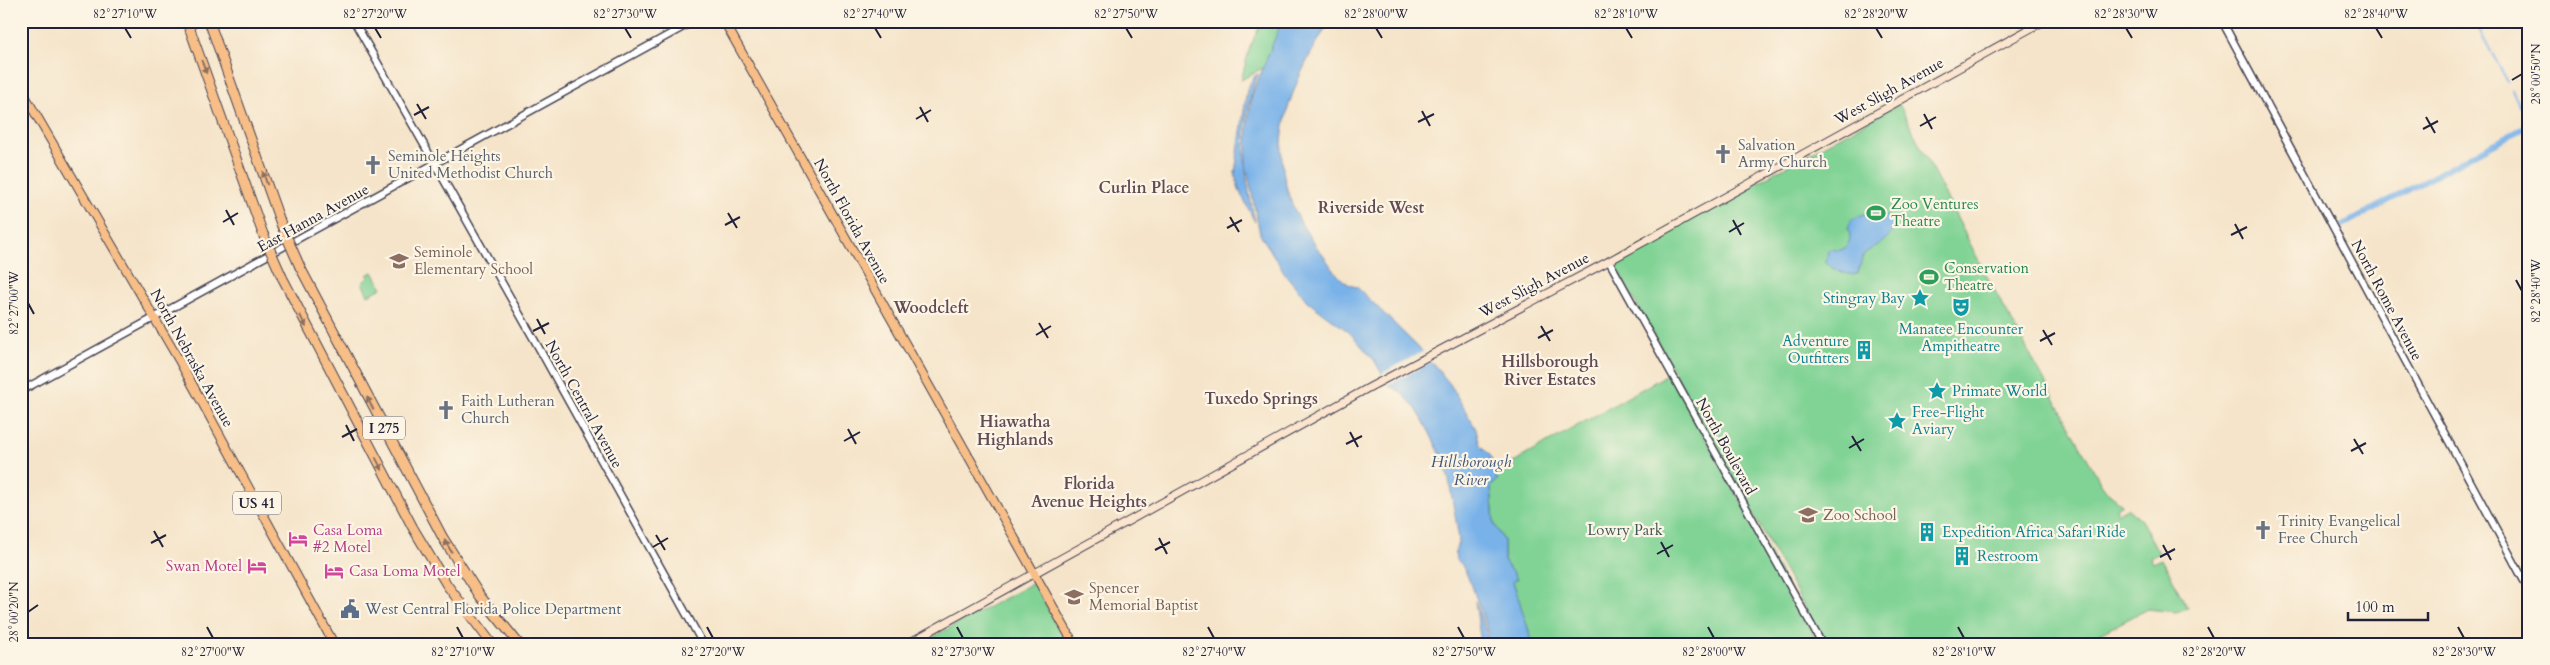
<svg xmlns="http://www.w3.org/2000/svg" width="2550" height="665" font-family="Cardo,serif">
<rect width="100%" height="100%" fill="#fcf5e5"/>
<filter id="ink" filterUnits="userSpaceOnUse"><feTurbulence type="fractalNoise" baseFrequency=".02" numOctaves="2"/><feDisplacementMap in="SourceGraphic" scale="10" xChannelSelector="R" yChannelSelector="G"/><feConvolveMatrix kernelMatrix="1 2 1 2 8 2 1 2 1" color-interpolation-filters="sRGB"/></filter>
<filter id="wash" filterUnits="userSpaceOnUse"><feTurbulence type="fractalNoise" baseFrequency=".0096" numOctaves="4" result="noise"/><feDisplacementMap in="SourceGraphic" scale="20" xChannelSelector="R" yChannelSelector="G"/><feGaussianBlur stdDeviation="1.12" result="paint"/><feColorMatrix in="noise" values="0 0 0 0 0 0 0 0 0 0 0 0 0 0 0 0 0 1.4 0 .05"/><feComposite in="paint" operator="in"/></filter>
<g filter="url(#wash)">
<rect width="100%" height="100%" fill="#f5e4c9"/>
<path fill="#81d395" stroke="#527a68" d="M1262 21H1284L1266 66 1241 80 1250 47Z
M1899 104 1984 271 2102 485 2109 494 2122 504 2116 508 2118 513 2127 508 2141 520 2159 553 2150 558 2153 563 2162 559 2188 608 2176 612 2147 609 2081 644H1825L1613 262Z
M373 272 382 288 368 295 362 283 368 278V274Z
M1670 373 1819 644H1533L1512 581 1517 579 1504 561V541L1494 523 1491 486 1497 481 1496 472Z
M1031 584 1035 586 1067 644H920Z"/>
<path fill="#79b2e9" stroke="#4e6a92" d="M1282 21H1330C1279 102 1257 172 1322 254 1331 265 1341 285 1357 287L1425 354 1450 384 1476 429 1480 445 1490 455 1496 472 1497 481 1491 486 1494 523 1504 541V561L1517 579 1513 581 1533 644H1492L1471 583 1462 565 1456 559 1455 553 1459 539 1449 480 1442 457 1425 424 1415 407 1399 391 1389 386 1374 360 1349 332 1308 302 1286 275 1260 234 1246 164 1248 120 1252 95Z
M1258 74C1238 126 1243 169 1255 222L1239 190 1235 173 1247 90 1254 76Z
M1869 212 1892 218 1895 224C1889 243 1876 244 1863 255L1858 273 1853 275 1835 270 1826 262 1828 250C1832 248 1837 251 1841 250 1850 246 1852 237 1848 228L1852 219Z
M1475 601 1490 644H1481Z"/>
<path fill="#f5e4c9" d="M1424 351 1433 361 1387 386 1379 375Z"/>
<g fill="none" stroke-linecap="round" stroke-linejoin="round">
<path stroke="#79b2e9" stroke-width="2" d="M2479 30 2508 82
M2512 90 2529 121"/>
<path stroke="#79b2e9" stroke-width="5.5" d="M2343 225 2529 125"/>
</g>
</g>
<g filter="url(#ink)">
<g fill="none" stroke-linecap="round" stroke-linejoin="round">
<g stroke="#423f50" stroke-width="9">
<path id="tertiary" d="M354 21 540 350 703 644
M2222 21 2529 590
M1609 261 1822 644
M21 391 694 21"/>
</g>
<g stroke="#423f50" stroke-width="9">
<path id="secondary" d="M907 644 1370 387 1609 261 2044 21"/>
</g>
<g stroke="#423f50" stroke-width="10">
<path id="primary" d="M724 21 1074 644
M21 89 180 362 334 644"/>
</g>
<g stroke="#423f50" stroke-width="11">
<path id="motorway" d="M187 21 263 234
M209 21 281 224
M300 267 443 538 480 596 519 644
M282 277 413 528 447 585 492 644"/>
</g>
<use href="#tertiary" stroke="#fff" stroke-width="6"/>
<use href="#secondary" stroke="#fce5cf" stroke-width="7"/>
<use href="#primary" stroke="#f7be87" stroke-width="8"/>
<use href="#motorway" stroke="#f7be87" stroke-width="9"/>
<g stroke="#423f50" stroke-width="11" stroke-linecap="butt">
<path id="motorway-bridge" d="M281 224 300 267
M263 234 282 277"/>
</g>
<use href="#motorway-bridge" stroke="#f7be87" stroke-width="9"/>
</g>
<defs><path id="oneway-solid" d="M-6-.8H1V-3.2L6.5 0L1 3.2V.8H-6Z" transform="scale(1.25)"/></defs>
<g fill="#8c7061">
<use href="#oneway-solid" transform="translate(204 67) rotate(69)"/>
<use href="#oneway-solid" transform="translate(265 178) rotate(-108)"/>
<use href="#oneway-solid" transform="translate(303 321) rotate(63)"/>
<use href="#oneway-solid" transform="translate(370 403) rotate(-118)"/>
<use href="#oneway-solid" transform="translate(379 464) rotate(62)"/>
<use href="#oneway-solid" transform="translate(448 546) rotate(-121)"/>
</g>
</g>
<path fill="none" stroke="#22223b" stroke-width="2" d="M125 28 131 38M375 28 381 38M625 28 631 38M875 28 881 38M1126 28 1132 38M1376 28 1382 38M1626 28 1632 38M1876 28 1882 38M2126 28 2132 38M2376 28 2382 38M2512 80 2522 74M417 104 426 119M920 107 928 122M1422 111 1430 126M1924 114 1932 129M414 115 429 107M2426 117 2435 133M916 119 931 110M1418 122 1434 114M1920 126 1936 117M2423 129 2438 121M226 210 234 225M728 213 737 228M1230 217 1239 232M1733 220 1741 235M223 222 238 213M2235 224 2243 239M725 225 740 217M1227 228 1242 220M1729 232 1744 223M2231 235 2247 227M2516 280 2522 291M28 303 34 314M537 319 545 334M1039 323 1048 338M1541 326 1550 341M2043 330 2052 345M533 331 549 323M1036 335 1051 326M1538 338 1553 330M2040 341 2055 333M346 425 354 441M848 429 856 444M1350 432 1358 447M1852 436 1861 451M342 437 357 429M2354 439 2363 454M844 441 860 432M1346 444 1362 436M1849 448 1864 439M2351 451 2366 443M154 531 163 547M656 535 665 550M1159 538 1167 554M1661 542 1669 557M151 543 166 535M2163 545 2171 560M653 547 668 538M1155 550 1170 542M1657 554 1673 545M2160 557 2175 549M28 612 38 605M207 627 213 638M457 627 463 638M707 627 713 638M957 627 963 638M1208 627 1214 638M1458 627 1464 638M1708 627 1714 638M1958 627 1964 638M2208 627 2214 638M2458 627 2464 638"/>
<defs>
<g id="church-bare" transform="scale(1.5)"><path d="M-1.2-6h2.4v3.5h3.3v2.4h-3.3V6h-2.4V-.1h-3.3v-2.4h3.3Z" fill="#6b7280" stroke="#fcf5e5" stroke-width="2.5" paint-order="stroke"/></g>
<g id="stadium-bare" transform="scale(1.5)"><path d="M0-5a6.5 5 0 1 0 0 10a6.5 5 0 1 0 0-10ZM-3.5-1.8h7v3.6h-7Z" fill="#2e9e5b" stroke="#fcf5e5" stroke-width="2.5" paint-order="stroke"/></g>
<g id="school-bare" transform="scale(1.5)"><path d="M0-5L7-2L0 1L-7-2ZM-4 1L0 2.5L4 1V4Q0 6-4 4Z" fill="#8d6e63" stroke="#fcf5e5" stroke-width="2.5" paint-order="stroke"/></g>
<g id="sight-bare" transform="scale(1.5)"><path d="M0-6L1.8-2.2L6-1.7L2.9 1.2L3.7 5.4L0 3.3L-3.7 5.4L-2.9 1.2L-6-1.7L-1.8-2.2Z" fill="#0f9aa8" stroke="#fcf5e5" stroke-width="2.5" paint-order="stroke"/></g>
<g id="theatre-bare" transform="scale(1.5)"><path d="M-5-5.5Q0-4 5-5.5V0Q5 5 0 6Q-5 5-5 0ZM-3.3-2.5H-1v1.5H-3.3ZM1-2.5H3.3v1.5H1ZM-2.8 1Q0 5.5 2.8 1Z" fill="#0f9aa8" stroke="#fcf5e5" stroke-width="2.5" paint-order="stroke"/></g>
<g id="building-bare" transform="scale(1.5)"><path d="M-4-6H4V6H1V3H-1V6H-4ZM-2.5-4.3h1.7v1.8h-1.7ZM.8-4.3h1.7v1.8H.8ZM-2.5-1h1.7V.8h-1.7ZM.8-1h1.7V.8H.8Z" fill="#0f9aa8" stroke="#fcf5e5" stroke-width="2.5" paint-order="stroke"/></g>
<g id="hotel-bare" transform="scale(1.5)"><path d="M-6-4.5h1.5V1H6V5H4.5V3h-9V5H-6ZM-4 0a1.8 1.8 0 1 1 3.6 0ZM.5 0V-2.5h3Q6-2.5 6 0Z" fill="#d1479c" stroke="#fcf5e5" stroke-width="2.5" paint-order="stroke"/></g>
<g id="civic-bare" transform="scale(1.5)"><path d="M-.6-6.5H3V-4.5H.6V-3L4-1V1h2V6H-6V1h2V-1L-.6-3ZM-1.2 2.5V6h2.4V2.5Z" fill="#5c6f8a" stroke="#fcf5e5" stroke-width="2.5" paint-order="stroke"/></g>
</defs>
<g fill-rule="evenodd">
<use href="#church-bare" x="1723" y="154"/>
<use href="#church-bare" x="373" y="165"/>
<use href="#stadium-bare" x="1876" y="213"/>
<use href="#school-bare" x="399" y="261"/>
<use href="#stadium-bare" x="1929" y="277"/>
<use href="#sight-bare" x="1920" y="298"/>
<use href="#theatre-bare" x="1961" y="307"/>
<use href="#building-bare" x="1864" y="350"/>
<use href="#sight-bare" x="1937" y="391"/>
<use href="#church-bare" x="446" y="410"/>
<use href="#sight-bare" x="1897" y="421"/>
<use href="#school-bare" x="1808" y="515"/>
<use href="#church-bare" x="2263" y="530"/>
<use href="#building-bare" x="1927" y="532"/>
<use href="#hotel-bare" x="298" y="539"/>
<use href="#building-bare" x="1962" y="556"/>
<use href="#hotel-bare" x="257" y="566"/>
<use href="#hotel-bare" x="334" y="571"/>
<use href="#school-bare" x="1074" y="597"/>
<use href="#civic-bare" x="350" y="609"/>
</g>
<g text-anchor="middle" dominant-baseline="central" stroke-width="4.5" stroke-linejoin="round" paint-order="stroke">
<g fill="#fcf5e5" stroke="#63616e" stroke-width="1">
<rect x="363" y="416.5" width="42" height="23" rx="4"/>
<rect x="233" y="491.5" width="48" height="23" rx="4"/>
</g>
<g font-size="14" font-weight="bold" fill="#22223b">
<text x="384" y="428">I 275</text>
<text x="257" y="503">US 41</text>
</g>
<g font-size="15" fill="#22223b" stroke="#fcf5e5">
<text transform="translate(1889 91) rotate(-29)">West Sligh Avenue</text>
<text transform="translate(313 218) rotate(-29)">East Hanna Avenue</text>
<text transform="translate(852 221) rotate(61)">North Florida Avenue</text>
<text transform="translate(1534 285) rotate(-28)">West Sligh Avenue</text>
<text transform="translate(2387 300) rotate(62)">North Rome Avenue</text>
<text transform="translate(192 358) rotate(61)">North Nebraska Avenue</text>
<text transform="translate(584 404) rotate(61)">North Central Avenue</text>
<text transform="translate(1726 446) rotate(61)">North Boulevard</text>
</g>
<g font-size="15" fill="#5b616d" stroke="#fcf5e5" text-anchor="start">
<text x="1738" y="145">Salvation<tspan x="1738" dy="17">Army Church</tspan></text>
<text x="388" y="156">Seminole Heights<tspan x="388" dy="17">United Methodist Church</tspan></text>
<text x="461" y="401">Faith Lutheran<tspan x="461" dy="17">Church</tspan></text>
<text x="2278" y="521">Trinity Evangelical<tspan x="2278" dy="17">Free Church</tspan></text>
</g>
<g font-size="15" fill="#27864d" stroke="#fcf5e5" text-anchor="start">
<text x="1891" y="204">Zoo Ventures<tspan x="1891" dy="17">Theatre</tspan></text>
<text x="1944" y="268">Conservation<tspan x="1944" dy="17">Theatre</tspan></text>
</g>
<g font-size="15" fill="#785e54" stroke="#fcf5e5" text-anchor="start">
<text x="414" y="252">Seminole<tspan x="414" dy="17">Elementary School</tspan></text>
<text x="1823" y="515">Zoo School</text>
<text x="1089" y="588">Spencer<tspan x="1089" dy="17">Memorial Baptist</tspan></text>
</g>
<g font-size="15" fill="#0d838f" stroke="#fcf5e5" text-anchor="start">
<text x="1905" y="298" text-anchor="end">Stingray Bay</text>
<text x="1961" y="329" text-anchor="middle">Manatee Encounter<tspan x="1961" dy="17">Ampitheatre</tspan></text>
<text x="1849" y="341" text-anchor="end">Adventure<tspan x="1849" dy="17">Outfitters</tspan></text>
<text x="1952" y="391">Primate World</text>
<text x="1912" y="412">Free-Flight<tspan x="1912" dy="17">Aviary</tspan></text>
<text x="1942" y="532">Expedition Africa Safari Ride</text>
<text x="1977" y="556">Restroom</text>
</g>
<g font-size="15" fill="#b23c85" stroke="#fcf5e5" text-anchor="start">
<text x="313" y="530">Casa Loma<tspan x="313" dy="17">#2 Motel</tspan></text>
<text x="242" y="566" text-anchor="end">Swan Motel</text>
<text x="349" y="571">Casa Loma Motel</text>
</g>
<g font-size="15" fill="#3e5756" stroke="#fcf5e5">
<text x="1625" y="530">Lowry Park</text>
</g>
<g font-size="15" fill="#4e5e75" stroke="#fcf5e5" text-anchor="start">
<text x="365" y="609">West Central Florida Police Department</text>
</g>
<g font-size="16" font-weight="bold" fill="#634b55" stroke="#fcf5e5">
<text x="1144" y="188">Curlin Place</text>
<text x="1371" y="208">Riverside West</text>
<text x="931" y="308">Woodcleft</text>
<text x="1550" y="362">Hillsborough<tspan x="1550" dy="18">River Estates</tspan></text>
<text x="1261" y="399">Tuxedo Springs</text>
<text x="1015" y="422">Hiawatha<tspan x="1015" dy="18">Highlands</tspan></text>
<text x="1089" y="484">Florida<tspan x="1089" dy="18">Avenue Heights</tspan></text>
</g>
<g font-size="16" font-style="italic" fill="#405478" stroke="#fcf5e5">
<text x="1471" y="462">Hillsborough<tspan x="1471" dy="18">River</tspan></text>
</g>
</g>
<rect width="2550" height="665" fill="none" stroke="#fcf5e5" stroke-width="55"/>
<path d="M2348 612v8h80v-8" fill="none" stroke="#22223b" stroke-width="2.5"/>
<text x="2355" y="612" font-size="15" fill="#22223b" stroke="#fcf5e5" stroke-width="4" paint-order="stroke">100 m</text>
<rect x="28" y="28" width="2494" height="610" fill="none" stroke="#22223b" stroke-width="2"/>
<g font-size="12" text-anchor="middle" fill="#22223b">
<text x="125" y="18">82°27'10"W</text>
<text x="375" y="18">82°27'20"W</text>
<text x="625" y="18">82°27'30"W</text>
<text x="875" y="18">82°27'40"W</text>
<text x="1126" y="18">82°27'50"W</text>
<text x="1376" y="18">82°28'00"W</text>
<text x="1626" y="18">82°28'10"W</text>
<text x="1876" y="18">82°28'20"W</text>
<text x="2126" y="18">82°28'30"W</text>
<text x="2376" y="18">82°28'40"W</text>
<text transform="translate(2536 74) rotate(-90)" y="4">28°00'50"N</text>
<text transform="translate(2536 291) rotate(-90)" y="4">82°28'40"W</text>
<text transform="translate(14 303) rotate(-90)" y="4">82°27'00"W</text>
<text transform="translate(14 612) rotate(-90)" y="4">28°00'20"N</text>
<text x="213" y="656">82°27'00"W</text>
<text x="463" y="656">82°27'10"W</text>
<text x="713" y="656">82°27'20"W</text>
<text x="963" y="656">82°27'30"W</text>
<text x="1214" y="656">82°27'40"W</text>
<text x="1464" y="656">82°27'50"W</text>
<text x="1714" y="656">82°28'00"W</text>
<text x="1964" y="656">82°28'10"W</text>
<text x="2214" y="656">82°28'20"W</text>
<text x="2464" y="656">82°28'30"W</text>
</g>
</svg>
